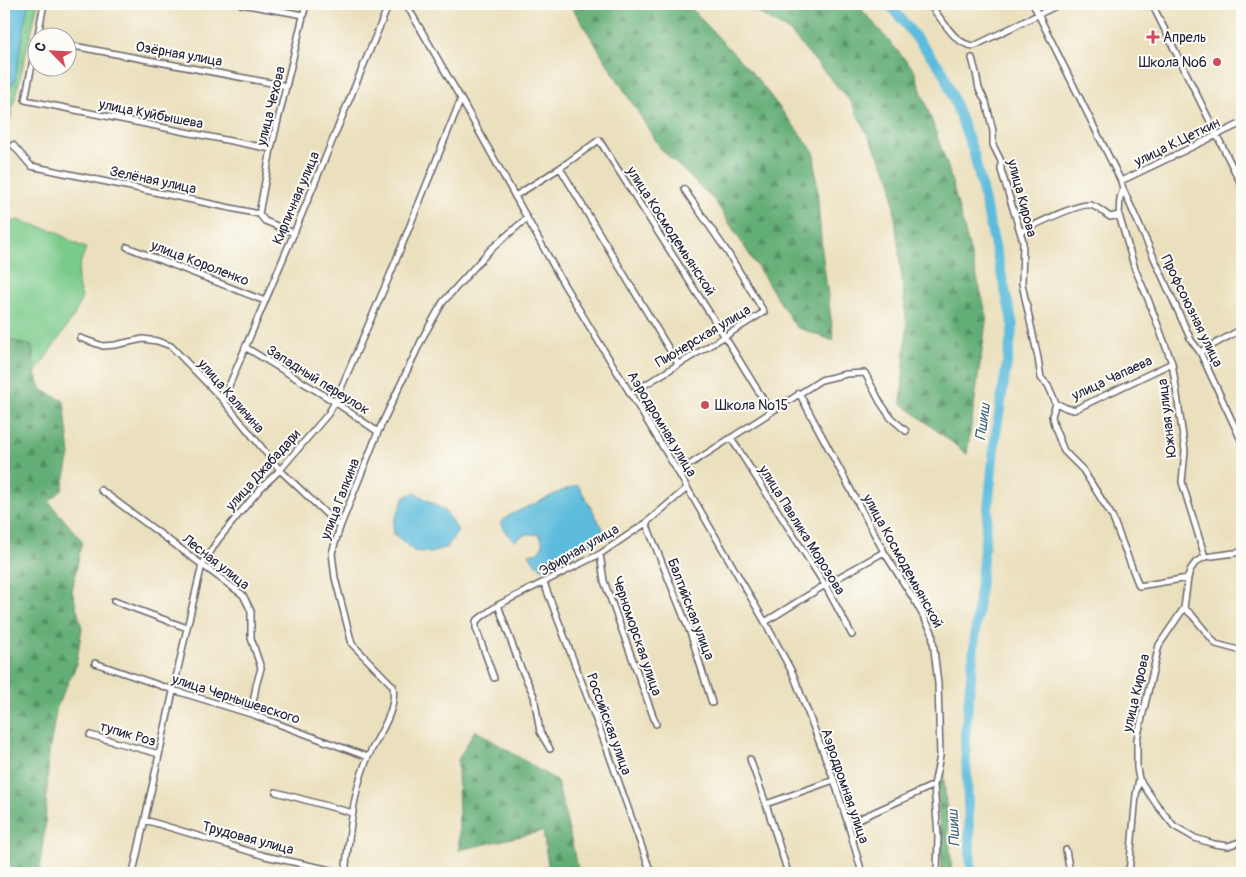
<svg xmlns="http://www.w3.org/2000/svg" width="1246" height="877" font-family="Pangolin,sans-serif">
<defs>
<pattern id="forest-firs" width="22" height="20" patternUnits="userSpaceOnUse" patternTransform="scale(1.25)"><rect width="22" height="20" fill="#63ae76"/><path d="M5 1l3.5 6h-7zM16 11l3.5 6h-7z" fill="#518d62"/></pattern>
<pattern id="park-crowns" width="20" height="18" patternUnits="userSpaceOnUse" patternTransform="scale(1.25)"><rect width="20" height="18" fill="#7aca8a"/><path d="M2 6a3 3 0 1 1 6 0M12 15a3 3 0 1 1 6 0" fill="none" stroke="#69ad78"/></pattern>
</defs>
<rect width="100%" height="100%" fill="#fdfcf7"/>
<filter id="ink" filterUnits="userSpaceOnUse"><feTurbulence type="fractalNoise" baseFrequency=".02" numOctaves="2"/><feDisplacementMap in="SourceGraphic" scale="10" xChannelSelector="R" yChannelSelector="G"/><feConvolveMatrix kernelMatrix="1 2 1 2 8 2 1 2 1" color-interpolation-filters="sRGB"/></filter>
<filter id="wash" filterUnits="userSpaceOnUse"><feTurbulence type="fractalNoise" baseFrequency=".0096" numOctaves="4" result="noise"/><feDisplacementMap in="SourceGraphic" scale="20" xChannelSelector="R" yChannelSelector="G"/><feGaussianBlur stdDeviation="1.12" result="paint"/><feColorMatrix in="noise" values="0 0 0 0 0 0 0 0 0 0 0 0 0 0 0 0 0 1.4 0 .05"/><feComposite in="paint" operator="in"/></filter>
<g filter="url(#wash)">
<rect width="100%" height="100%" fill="#ebe0be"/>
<path fill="#7aca8a" stroke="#4e7662" d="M18 220 57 232 74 243 86 248C79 266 74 278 82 297L74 316 35 373 32 347 4 338V224Z"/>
<path fill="url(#forest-firs)" stroke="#426858" d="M570 4H687L755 76 814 152 822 251 834 341 796 327 715 201 661 149Z
M743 4H857L914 70 948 167 987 316 967 454 901 403 907 327 891 180 851 102 789 31Z
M4 338 32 346 35 373 42 390 64 401 70 455 62 490 49 502 82 541 72 591 82 628 76 666 57 706 49 753 45 826 39 873H4Z
M475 730 557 781 579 873H549L543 831 459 850 458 760Z
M943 769 952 873H942L937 784Z"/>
<path fill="url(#park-crowns)" stroke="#4e7662" d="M4 4H38L4 144Z"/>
<path fill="#5dbcdb" stroke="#406f8b" d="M4 4H28L15 80 4 94Z
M578 485 606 534 556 567 542 568 535 564 529 554 538 552 543 545 540 535C528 533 525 533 515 541L506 533 501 522 510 515 564 490Z
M414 492 445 511 458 531 447 547 431 553 414 551 394 534 393 524 404 498Z"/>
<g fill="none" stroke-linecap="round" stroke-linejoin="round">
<path stroke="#5dbcdb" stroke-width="10" d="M889 4 943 71 974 154 1013 325 995 440 965 736 971 873"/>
</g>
</g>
<g filter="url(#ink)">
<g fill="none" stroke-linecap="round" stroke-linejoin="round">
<g stroke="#686469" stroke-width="8">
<path id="minor" d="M44 4 25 100 271 149
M241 4 304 15
M406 4 461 99 563 283 678 472 765 622 793 674 834 780 848 824 862 873
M928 4C943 17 952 44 974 46L1060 4
M1033 4 1121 181 1123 189 1191 340 1200 352 1242 442
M1152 4 1242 186
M68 45 287 86
M972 58 976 73 979 89 986 102 993 131V145L1001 161V170L1023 241 1022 284 1038 358 1041 378 1048 385 1056 403
M13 145 31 166 259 214 265 221 294 233
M560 168 678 364
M1121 181 1242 123
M1123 189 1120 198 1119 215 1135 269 1148 299 1172 363 1176 388 1185 451 1182 482 1205 557
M515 196 560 168 599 140 725 337 771 412
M259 214 271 149 306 4
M1020 232C1033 226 1077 203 1090 205 1097 206 1104 213 1110 217L1119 215
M127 247 265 301
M80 338 103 346 115 345 143 339 157 341 171 346 223 400 280 470 340 527
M245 347 335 402 378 432
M1200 352 1242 329
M1172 363 1074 410 1066 408 1056 403 1052 416 1054 426 1064 451 1083 470 1112 516 1139 586 1188 578
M799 393 884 552 915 601 932 632 938 684 940 756 934 785 938 836 937 873
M630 394C675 366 720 340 764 312L728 253 684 189
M223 400 294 233 389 4
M731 438 825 585 852 635
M678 472 821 380 846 374 865 373 880 402 891 418 906 431
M101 490 243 595 251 611V638L261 668 256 686 251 714
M646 523 691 635 712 703
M600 554 604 581 656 724
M544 583 606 746 651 873
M114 601 187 628
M498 605 520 666 534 696 540 732 550 749
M1184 608 1192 615 1216 644 1242 651
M765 622 825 585 884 552
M95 663 173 690 251 714 368 757
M494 678 476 628V621L498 605 600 554 646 523 687 488
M90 735 159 754
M750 759 766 804 788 873
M1139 779 1157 805 1174 826 1195 838 1214 844 1228 846 1242 841
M276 792 353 813
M766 804 834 780
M145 820 265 856 345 873
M848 824 934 785
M1066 850 1070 873
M133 873 187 628 202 565 218 540 239 514 261 488 280 470 328 414 335 402 390 275 461 99
M345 873C350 834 352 793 368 757 378 735 397 712 393 686L352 644 335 578 332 553 340 527 378 432 424 335 443 302 490 250 527 218
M1118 873 1129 871
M1129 873 1136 795 1139 779 1137 768V739L1159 645 1184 608 1188 578 1190 570 1196 562 1205 557 1242 552"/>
</g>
<use href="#minor" stroke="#fff" stroke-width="5"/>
</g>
</g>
<g fill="#d1495b" stroke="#fdfcf7" stroke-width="2">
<path d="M1150.5 29.5h5v5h5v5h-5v5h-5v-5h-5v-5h5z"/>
<circle cx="1217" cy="62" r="5"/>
<circle cx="705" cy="405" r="5"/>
</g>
<g text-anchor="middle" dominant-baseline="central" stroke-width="4" stroke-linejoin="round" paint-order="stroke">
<g font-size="14" fill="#22223b" stroke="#fdfcf7" text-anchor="start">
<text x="1163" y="37">Апрель</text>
<text x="1207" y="62" text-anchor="end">Школа №6</text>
<text x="715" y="405">Школа №15</text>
</g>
<g font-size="14" fill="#22223b" stroke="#fdfcf7">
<text transform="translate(179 54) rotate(10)">Озёрная улица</text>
<text transform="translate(271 106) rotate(-76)">улица Чехова</text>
<text transform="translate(151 114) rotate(11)">улица Куйбышева</text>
<text transform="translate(1177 142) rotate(-26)">улица К.Цеткин</text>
<text transform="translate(153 180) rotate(12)">Зелёная улица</text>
<text transform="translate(296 198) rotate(-67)">Кирпичная улица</text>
<text transform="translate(1022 198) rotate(75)">улица Кирова</text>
<text transform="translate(671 231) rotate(57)">улица Космодемьянской</text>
<text transform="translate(200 263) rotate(21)">улица Короленко</text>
<text transform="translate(1192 311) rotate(64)">Профсоюзная улица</text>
<text transform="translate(703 336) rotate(-31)">Пионерская улица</text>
<text transform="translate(1112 378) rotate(-25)">улица Чапаева</text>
<text transform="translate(318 380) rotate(32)">Западный переулок</text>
<text transform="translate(231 396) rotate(49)">улица Калинина</text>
<text transform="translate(1167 418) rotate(-97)">Южная улица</text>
<text transform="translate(662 424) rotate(59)">Аэродромная улица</text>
<text transform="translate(263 470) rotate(-48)">улица Джабадари</text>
<text transform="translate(340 499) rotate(-69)">улица Галкина</text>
<text transform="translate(802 530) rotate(58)">улица Павлика Морозова</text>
<text transform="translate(579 550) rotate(-30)">Эфирная улица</text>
<text transform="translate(903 561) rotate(61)">улица Космодемьянской</text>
<text transform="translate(216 562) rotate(38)">Лесная улица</text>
<text transform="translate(691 609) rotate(69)">Балтийская улица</text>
<text transform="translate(637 636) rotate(71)">Черноморская улица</text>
<text transform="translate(1136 693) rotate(-77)">улица Кирова</text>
<text transform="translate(236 699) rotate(18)">улица Чернышевского</text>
<text transform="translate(609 724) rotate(70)">Российская улица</text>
<text transform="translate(128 734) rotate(16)">тупик Роз</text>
<text transform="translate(845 786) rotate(71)">Аэродромная улица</text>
<text transform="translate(248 838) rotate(15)">Трудовая улица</text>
</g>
<g font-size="15" font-style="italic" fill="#3a607b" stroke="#fdfcf7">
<text transform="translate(983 422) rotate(-82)">Пшиш</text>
<text transform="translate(954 828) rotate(-93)">Пшиш</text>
</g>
</g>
<rect width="1246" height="877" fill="none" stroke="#fdfcf7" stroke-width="20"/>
<g transform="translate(52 52) rotate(294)"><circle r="24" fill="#fdfcf7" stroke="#a5a5ac"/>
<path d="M0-4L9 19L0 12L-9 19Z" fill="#d1495b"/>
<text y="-8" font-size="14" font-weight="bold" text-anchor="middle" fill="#22223b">С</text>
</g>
</svg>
